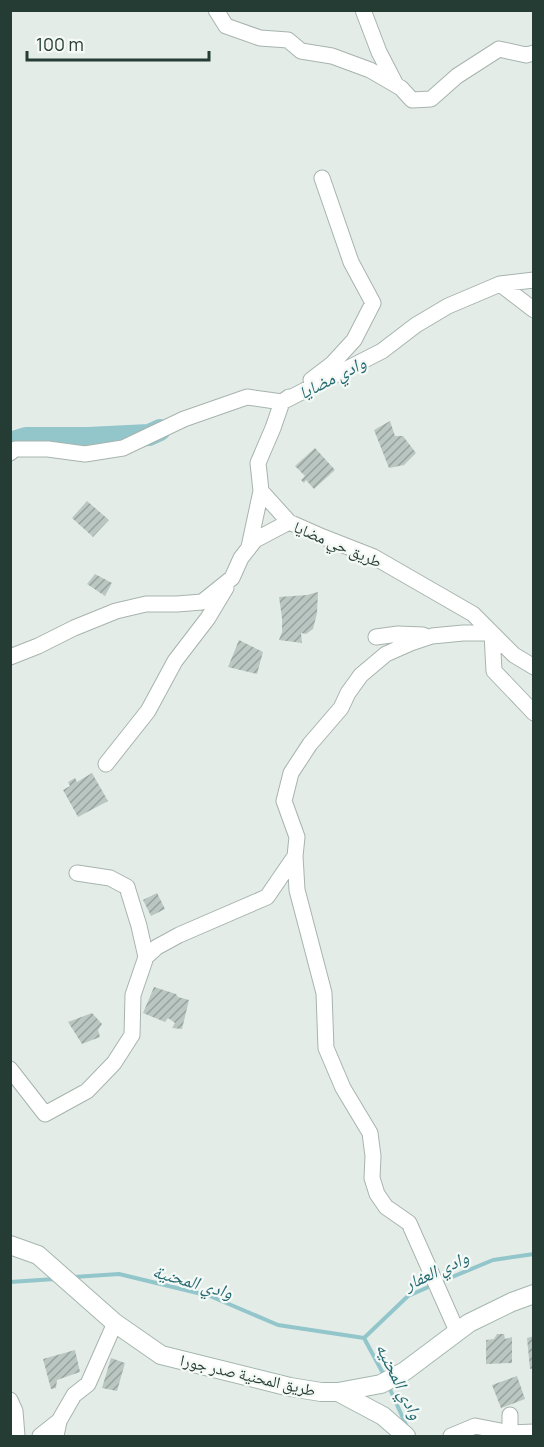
<svg xmlns="http://www.w3.org/2000/svg" width="544" height="1447" font-family="Manrope,'Noto Naskh Arabic',sans-serif">
<defs>
<pattern id="building-hatch" width="6" height="6" patternUnits="userSpaceOnUse" patternTransform="scale(1.5)"><rect width="6" height="6" fill="#bac6c1"/><path d="M-1 1l2-2M0 6l6-6M5 7l2-2" fill="none" stroke="#97a29e"/></pattern>
</defs>
<rect width="100%" height="100%" fill="#e4ece8"/>
<g fill="none" stroke-linecap="round" stroke-linejoin="round">
<path stroke="#92c6cb" stroke-width="4" d="M74 1277 119 1274 210 1296 278 1325 364 1338
M10 1282 55 1279
M440 1282 493 1260 534 1254
M364 1338 408 1296 433 1285
M364 1338 385 1377
M389 1387 407 1427"/>
<path stroke="#92c6cb" stroke-width="22" d="M10 443 26 438H88L149 435 160 430"/>
</g>
<path fill="url(#building-hatch)" d="M390 421 395 436H403L416 453 404 465 389 468 374 430Z
M315 448 335 470 314 489 306 480 304 483 301 480 305 476 295 466Z
M87 501 109 520 93 537 72 518Z
M95 574 112 583 105 596 87 584Z
M318 592 317 613 313 629 306 634 301 633 302 643 279 640 282 632V618L279 597 307 595Z
M239 640 263 652 257 674 228 667Z
M92 773 108 801 78 817 63 790 70 786 68 782 75 778 77 782Z
M157 893 165 909 151 916 143 900Z
M154 987 176 994 178 997 189 1000 182 1029 172 1028 175 1023 168 1018 165 1022 143 1013Z
M92 1013 102 1024 98 1030 100 1037 82 1044 68 1022Z
M497 1334H504L505 1339 512 1337V1363L486 1364V1340L494 1339Z
M534 1336V1368L530 1369 527 1338Z
M75 1350 80 1372 57 1380 56 1388 51 1389 43 1359Z
M111 1358 125 1363 117 1391 102 1388Z
M517 1376 525 1399 501 1408 492 1385Z"/>
<g fill="none" stroke-linecap="round" stroke-linejoin="round">
<g stroke="#a7b4ae" stroke-width="17">
<path id="street" d="M216 10 226 26 260 38 288 40 301 51 332 56 370 70 401 88 412 100 431 99 457 76 499 49 526 55 534 53
M363 10 379 52 396 85
M500 284 534 310
M311 380 332 364 354 340 373 303 351 262 322 178
M10 453 15 449H48L85 454 123 448 184 419 247 397 282 402 382 351 416 325 448 306 500 284 534 280
M289 522 261 491 258 463 273 428 282 402 289 397
M249 547 261 491
M376 637 398 634 423 635
M10 657 38 646 74 628 116 611 146 604H177L202 602 232 578 241 558 255 540 289 522 323 537 374 557 473 614 514 655 534 667
M106 764 148 711 175 661 208 618 226 588
M77 873 110 878 127 887 139 926 146 957 157 947 179 935 267 897 295 856
M10 1069 45 1114 87 1091 114 1063 132 1035 133 995 146 957
M457 1331 409 1223 386 1207 377 1194 372 1178 373 1156 370 1133 343 1088 326 1048 324 993 297 890 295 856 297 837 284 801 291 773 310 744 341 708 348 693 361 675 386 654 411 643 432 636 463 633H492L494 671 534 713
M10 1400 15 1411 17 1436
M510 1415V1433
M40 1436 59 1421
M56 1436 59 1421 74 1395 88 1384 115 1323
M451 1436 475 1426 510 1433 534 1432"/>
</g>
<g stroke="#a4b7af" stroke-width="20">
<path id="secondary" d="M10 1245 38 1255 115 1323 161 1355 290 1387 321 1392H338L381 1384 405 1371 469 1323 512 1302 534 1294
M338 1392 383 1416 406 1436"/>
</g>
<use href="#street" stroke="#fff" stroke-width="15"/>
<use href="#secondary" stroke="#fff" stroke-width="18"/>
</g>
<g text-anchor="middle" dominant-baseline="central" stroke-width="4.5" stroke-linejoin="round" paint-order="stroke">
<g font-size="16" fill="#253c34" stroke="#f4f9f6">
<text transform="translate(338 544) rotate(23)">طريق حي مضايا</text>
<text transform="translate(248 1375) rotate(13)">طريق المحنية صدر جورا</text>
</g>
<g font-size="18" font-style="italic" fill="#266a71" stroke="#f4f9f6">
<text transform="translate(332 377) rotate(-27)">وادي مضايا</text>
<text transform="translate(436 1270) rotate(-25)">وادي العفار</text>
<text transform="translate(193 1281) rotate(16)">وادي المحنية</text>
<text transform="translate(400 1381) rotate(64)">وادي المحنيه</text>
</g>
</g>
<rect width="544" height="1447" fill="none" stroke="#253c34" stroke-width="24"/>
<path d="M27 51v9h182v-9" fill="none" stroke="#253c34" stroke-width="3"/>
<text x="36" y="51" font-size="18" fill="#253c34" stroke="#f4f9f6" stroke-width="4.5" paint-order="stroke">100 m</text>
</svg>
